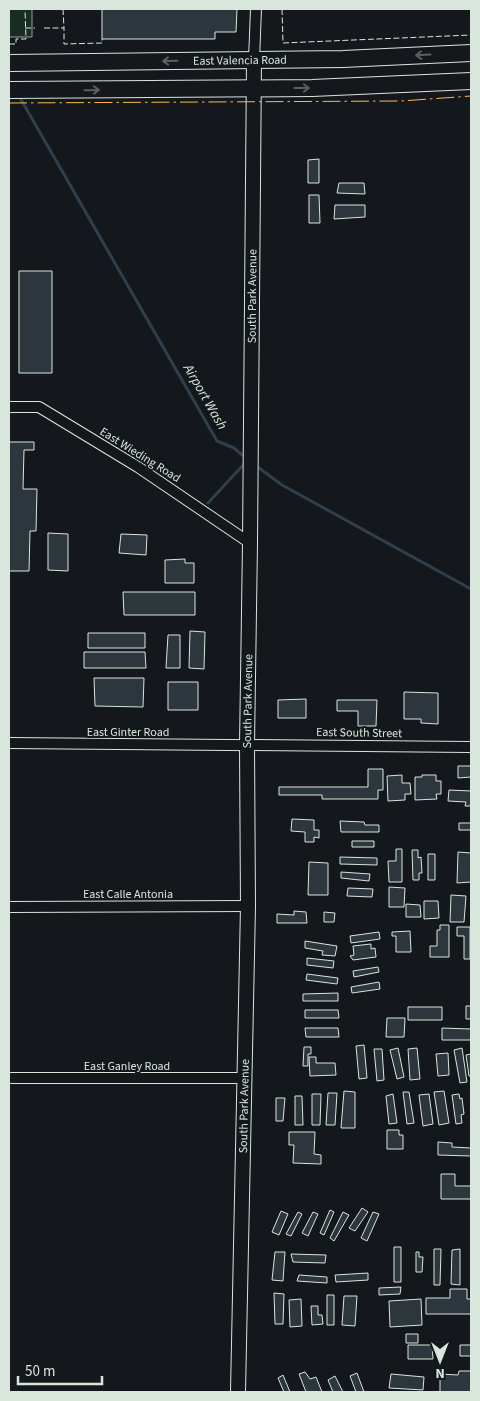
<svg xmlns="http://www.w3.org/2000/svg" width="480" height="1401" font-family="'Source Sans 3',sans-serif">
<rect width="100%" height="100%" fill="#14181c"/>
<path fill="#1a2d24" stroke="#939e99" d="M9 9H32V37H9Z"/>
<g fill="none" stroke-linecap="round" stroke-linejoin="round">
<path stroke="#2f3f4d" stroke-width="3" d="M19 96 217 441 234 448 246 458
M255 465 282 485 471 589
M208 503 246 462"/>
</g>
<path fill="#2c363c" stroke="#d8e6dc" d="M102 9H237L236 32H215V39H102Z
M319 159V183H308V160Z
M339 183H364L365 194 337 193Z
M309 195H319L320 223H309Z
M335 205H365V217L334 219Z
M19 271H52V373H19Z
M9 442H34V450H24L23 489H37L36 531H30L29 571H9Z
M48 533 68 534V571L48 570Z
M121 534 147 535 146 555 119 553Z
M185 559V563H194V583H165V560Z
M123 592H195V615H124Z
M190 631 205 632 204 669 189 668Z
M88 633H145V648H88Z
M168 635H180V668H166Z
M84 652H145L146 668H84Z
M94 678H144L143 707 95 706Z
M168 682H198V710H168Z
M404 692 438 693V724L421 723V719H404Z
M306 699V718H278V700Z
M337 700H377L376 726H358V711H337Z
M458 766H471V777L458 778Z
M368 769H383V790H378V799H322V795H279V787H368Z
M402 775V783H410L411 794H405V800L388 801 387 776Z
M422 775H436V781H441V794H436L437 799 415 800V777H422Z
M449 790 471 791V806H465L466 802 448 801Z
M292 819 314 820V830H319V838L314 837V842H305V832L291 831Z
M340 821 364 822 365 825H379V832H341Z
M459 823H471V830H459Z
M352 841H374V847H352Z
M396 849H402V882H389L388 861H396Z
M412 850H418V858L421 857 422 873H419V880H413Z
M458 852 471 853V882L457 883Z
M428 854H435V880H428Z
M340 857 377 858V865L340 864Z
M309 862 328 863V895H308Z
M341 872 370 874 369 881 341 878Z
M389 887 405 888 404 907H389Z
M348 888 373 889 372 897 347 896Z
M451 895 466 896 464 922H450Z
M424 901H438L439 918 424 919Z
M406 904 420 905 421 917H406Z
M294 911 306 912 307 923H277V914L294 915Z
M324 912 335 913 334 922H324Z
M440 925H449V957H430V946H437V930H440Z
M457 927H470V959H464V936H457Z
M410 931 411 952H396V936H392V932Z
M379 932 380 939 351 943 350 936Z
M305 941 337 946 335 956 322 955 323 951 305 948Z
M371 944V949L375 948 376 957 353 960 350 956 354 955 353 946Z
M307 958 334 961 333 968 307 965Z
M378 967 379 972 354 977 353 971Z
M307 974 338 978 337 984 306 980Z
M379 982 380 989 352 993 351 987Z
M338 993V1001H303V994Z
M466 1006H471V1019H466Z
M408 1007H442V1020H408Z
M305 1010H338L339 1018H305Z
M387 1018H405L404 1037H386Z
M305 1028H338L339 1037H306Z
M442 1028 471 1029V1040H442Z
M364 1045 367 1078 359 1079 356 1046Z
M304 1047H311V1054H308V1066H303Z
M398 1048 404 1077 397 1079 390 1050Z
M417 1048 420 1079 410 1080 408 1049Z
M462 1048 467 1082 460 1083 454 1050Z
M374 1049H382L384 1080 377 1081Z
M448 1053 449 1075 438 1076 436 1054Z
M471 1054V1076H469L466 1055Z
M309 1057H316V1063H335L336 1075 310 1076Z
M344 1091 355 1092V1128H341Z
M444 1091 449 1123 439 1125 434 1092Z
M403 1092H409L414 1123 407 1124Z
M328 1093H337L335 1125H326Z
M312 1094H321L320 1125H312Z
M393 1094 397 1123 389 1124 386 1096Z
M429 1094 433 1124 423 1126 419 1095Z
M459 1094 460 1099 462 1098 464 1114 461 1115 462 1123 456 1124 452 1095Z
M295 1096H302L303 1125H295Z
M276 1098H285L283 1121H276Z
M387 1130H399V1135H403V1149H387Z
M289 1132H315L314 1154 321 1155V1164L293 1163 294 1145H289Z
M438 1142 452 1143V1147L471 1148V1156L438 1155Z
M441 1174H455V1186H471V1199H441Z
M362 1208 368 1212 355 1231 349 1228Z
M330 1210 334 1212 324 1235 320 1233Z
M281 1211 288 1214 279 1235 272 1232Z
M298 1212 302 1214 291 1236 286 1234Z
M313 1212 318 1214 308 1236 302 1233Z
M343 1212 349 1215 334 1241 330 1238Z
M373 1212 379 1214 367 1241 361 1238Z
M394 1247H401V1282H394Z
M434 1249H441L440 1285H434Z
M460 1249V1285L451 1284 452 1250Z
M275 1252H285L283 1281 272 1280Z
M416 1252H419V1257H423L422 1272H416Z
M291 1254 326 1255 325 1263 293 1262Z
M368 1273V1280L336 1282 335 1275Z
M299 1275 327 1277V1283L297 1281Z
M401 1287 400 1294 379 1295V1288Z
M450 1289H467V1299H471V1314H426V1298H450Z
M274 1293 284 1294 283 1324H275Z
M327 1295H334V1325H327Z
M344 1296H357L355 1326 342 1325Z
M301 1299 302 1326 290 1327 289 1300Z
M421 1299 422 1325 390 1327 389 1301Z
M311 1306H318V1315H322L323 1324 312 1325Z
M406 1334H418V1343H406Z
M408 1345H432L433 1359H408Z
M460 1345H471V1356H460Z
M459 1371H471V1392H440V1374L458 1375Z
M305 1372 310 1379 316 1377 322 1392H306L299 1374Z
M357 1373 364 1392H356L350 1376Z
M391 1374 424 1377 423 1390 389 1388Z
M283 1375 290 1392H284L278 1378Z
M335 1376 343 1392H333L328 1380Z"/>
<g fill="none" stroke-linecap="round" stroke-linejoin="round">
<g stroke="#d8e6dc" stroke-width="12">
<path id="street" d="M254 60 256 9
M9 407H39L138 467 250 543
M9 743 471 747
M9 907 248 906
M9 1078H245"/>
</g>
<g stroke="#d8e6dc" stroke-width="16">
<g id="secondary">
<path id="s1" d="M238 1392 248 906 247 745 250 543 254 60"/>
</g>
</g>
<g stroke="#d8e6dc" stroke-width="18">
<g id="primary">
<path id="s2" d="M9 63 343 59 471 53"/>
<path d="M9 90 312 88 471 81"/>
</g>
</g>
<use href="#street" stroke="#14181c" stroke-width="10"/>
<use href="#secondary" stroke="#14181c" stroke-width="14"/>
<use href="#primary" stroke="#14181c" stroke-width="16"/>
<path stroke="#d8e6dc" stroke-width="1" stroke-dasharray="6 2.5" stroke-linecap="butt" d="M63 9 64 28
M282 9 283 43 471 35
M25 28H35
M44 28H64V44L102 43V39
M9 44H16V39H26L25 9"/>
<path stroke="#ffb74d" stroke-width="1" stroke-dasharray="18 4 2.5 4" stroke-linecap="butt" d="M9 103 401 101 471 96"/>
</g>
<defs><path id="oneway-shaft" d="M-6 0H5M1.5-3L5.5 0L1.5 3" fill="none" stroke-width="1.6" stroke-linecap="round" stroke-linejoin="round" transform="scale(1.25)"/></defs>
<g stroke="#59605f">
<use href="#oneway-shaft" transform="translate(423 55) rotate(177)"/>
<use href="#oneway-shaft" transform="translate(170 61) rotate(179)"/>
<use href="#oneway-shaft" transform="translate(302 88)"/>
<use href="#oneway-shaft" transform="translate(92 90) rotate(-1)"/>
</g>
<g text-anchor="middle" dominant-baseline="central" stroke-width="4" stroke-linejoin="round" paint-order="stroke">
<g font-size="12" fill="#d8e6dc" stroke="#14181c">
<text stroke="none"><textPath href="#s2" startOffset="231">East Valencia Road</textPath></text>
<text stroke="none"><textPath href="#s1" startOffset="1096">South Park Avenue</textPath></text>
<text transform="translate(140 455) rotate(32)">East Wieding Road</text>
<text stroke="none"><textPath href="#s1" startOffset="691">South Park Avenue</textPath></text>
<text x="128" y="732">East Ginter Road</text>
<text transform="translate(359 733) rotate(1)">East South Street</text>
<text x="128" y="894">East Calle Antonia</text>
<text x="127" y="1066">East Ganley Road</text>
<text stroke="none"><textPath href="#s1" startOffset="286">South Park Avenue</textPath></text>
</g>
<g font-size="14" font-style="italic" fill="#d8e6dc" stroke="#14181c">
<text transform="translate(205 397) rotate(60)">Airport Wash</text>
</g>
</g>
<rect width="480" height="1401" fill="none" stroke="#d8e6dc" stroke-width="20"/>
<g transform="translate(440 1361) rotate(180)" stroke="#14181c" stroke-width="4" paint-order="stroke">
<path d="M0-4L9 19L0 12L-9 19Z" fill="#d8e6dc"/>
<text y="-8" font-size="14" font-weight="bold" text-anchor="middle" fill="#d8e6dc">N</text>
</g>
<path d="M18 1376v8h84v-8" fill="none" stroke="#d8e6dc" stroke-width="2.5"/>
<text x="25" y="1376" font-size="15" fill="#d8e6dc" stroke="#14181c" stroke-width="4" paint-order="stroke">50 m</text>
</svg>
